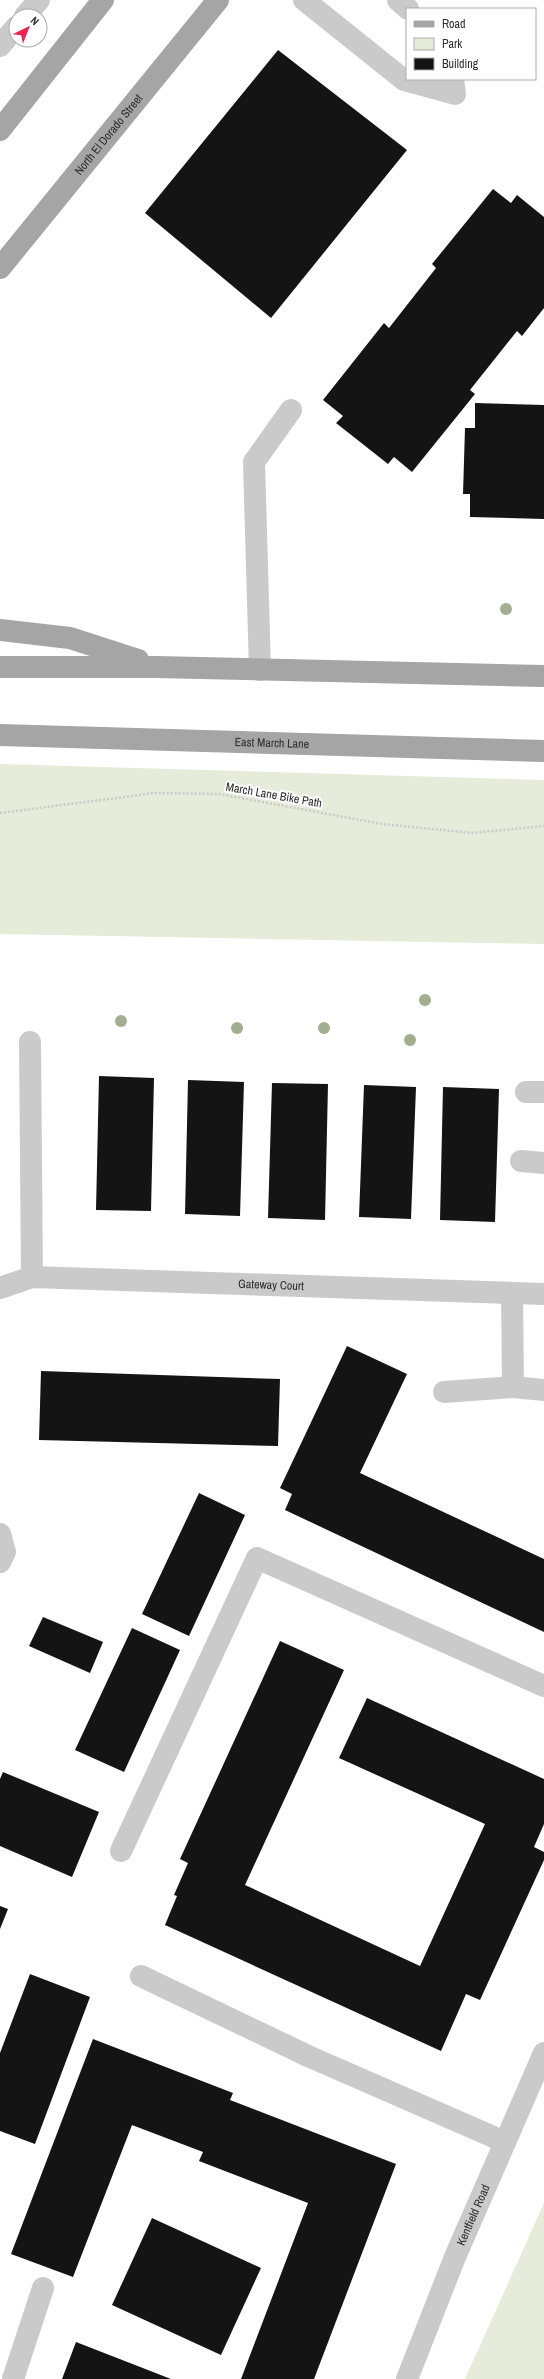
<svg xmlns="http://www.w3.org/2000/svg" width="544" height="2379" font-family="'Archivo Narrow',sans-serif">
<rect width="100%" height="100%" fill="#fff"/>
<path fill="#e5ecd9" d="M0 764 544 780V944L0 934Z
M544 2203V2379H465Z"/>
<path fill="#141414" d="M278 50 407 150 271 318 145 213Z
M493 189 511 203 517 195 544 217V308L522 336 517 331 470 390 475 394 412 472 394 457 388 464 336 423 343 416 323 400 384 323 389 328 436 268 432 264Z
M475 403 544 405V519L470 517V494H463L465 428H475Z
M99 1076 154 1078 151 1211 96 1210Z
M188 1080 244 1082 240 1216 185 1214Z
M272 1083 328 1084 325 1220 268 1218Z
M364 1085 416 1087 411 1219 359 1217Z
M443 1087 499 1089 495 1222 440 1220Z
M347 1346 407 1374 360 1473 544 1559V1632L285 1510 292 1494 280 1488Z
M41 1371 280 1379 278 1446 39 1440Z
M199 1493 245 1515 189 1636 142 1614Z
M43 1617 103 1642 90 1673 29 1646Z
M132 1628 180 1650 124 1772 75 1750Z
M280 1641 344 1670 245 1885 420 1966 485 1824 339 1758 367 1698 544 1779V1824L534 1847 544 1852V1860L480 2000 466 1994 441 2051 165 1925 177 1896 174 1895 188 1863 180 1859Z
M3 1772 99 1812 72 1877 0 1846V1779Z
M0 1906 8 1909 0 1929Z
M30 1974 90 1997 35 2144 0 2131V2053Z
M93 2039 233 2093 230 2100 396 2164 314 2379H241L308 2203 199 2161 203 2152 132 2125 73 2277 11 2254Z
M152 2218 261 2268 221 2355 112 2305Z
M76 2342 171 2379H62Z"/>
<g fill="none" stroke-linecap="round" stroke-linejoin="round">
<path stroke="#cacaca" stroke-width="2.5" stroke-dasharray="2 2" stroke-linecap="butt" d="M0 813 155 793 219 794 382 824 472 833 544 826"/>
<g stroke="#cacaca" stroke-width="22">
<path d="M304 0 404 80 455 94 453 79"/>
<path d="M398 0 408 9"/>
<path d="M25 16 39 0"/>
<path d="M0 46 16 27"/>
<path d="M260 670 254 462 291 410"/>
<path d="M30 1042 32 1277"/>
<path d="M526 1092H544"/>
<path d="M521 1161 544 1163"/>
<path id="s1" d="M0 1288 32 1277 544 1294"/>
<path d="M513 1387 544 1390"/>
<path d="M444 1392 513 1387 512 1293"/>
<path d="M0 1534 5 1552 0 1562"/>
<path d="M121 1851 257 1558 544 1686"/>
<path d="M141 1976 308 2056 505 2142"/>
<path d="M13 2379 43 2288"/>
<path id="s2" d="M407 2379 455 2257 544 2053"/>
</g>
<g stroke="#a5a5a5" stroke-width="22">
<path d="M0 130 103 0"/>
<path id="s3" d="M0 268 218 0"/>
<path d="M0 630 70 638 138 660"/>
<path d="M0 667H156L544 676"/>
<path id="s4" d="M0 735 544 751"/>
</g>
</g>
<g fill="#a3ae91">
<circle cx="506" cy="609" r="6"/>
<circle cx="425" cy="1000" r="6"/>
<circle cx="121" cy="1021" r="6"/>
<circle cx="237" cy="1028" r="6"/>
<circle cx="324" cy="1028" r="6"/>
<circle cx="410" cy="1040" r="6"/>
</g>
<g text-anchor="middle" dominant-baseline="central" stroke-width="4" stroke-linejoin="round" paint-order="stroke">
<g font-size="12" fill="#2d2d2d" stroke="#fff">
<text stroke="none"><textPath href="#s3" startOffset="172">North El Dorado Street</textPath></text>
<text stroke="none"><textPath href="#s4" startOffset="272">East March Lane</textPath></text>
<text transform="translate(274 795) rotate(10)">March Lane Bike Path</text>
<text stroke="none"><textPath href="#s1" startOffset="273">Gateway Court</textPath></text>
<text stroke="none"><textPath href="#s2" startOffset="177">Kentfield Road</textPath></text>
</g>
</g>
<rect x="406" y="8" width="130" height="72" fill="#ffffff" stroke="#ababab"/>
<rect x="414" y="21" width="20" height="6" fill="#a5a5a5" stroke="#ababab"/>
<text x="442" y="28" font-size="12" fill="#2d2d2d">Road</text>
<rect x="414" y="38" width="20" height="12" fill="#e5ecd9" stroke="#ababab"/>
<text x="442" y="48" font-size="12" fill="#2d2d2d">Park</text>
<rect x="414" y="58" width="20" height="12" fill="#141414" stroke="#ababab"/>
<text x="442" y="68" font-size="12" fill="#2d2d2d">Building</text>
<g transform="translate(28 28) rotate(43)"><circle r="19" fill="#ffffff" stroke="#ababab"/>
<path d="M0-3L7 15L0 10L-7 15Z" fill="#f1224f"/>
<text y="-6" font-size="11" font-weight="bold" text-anchor="middle" fill="#2d2d2d">N</text>
</g>
</svg>
